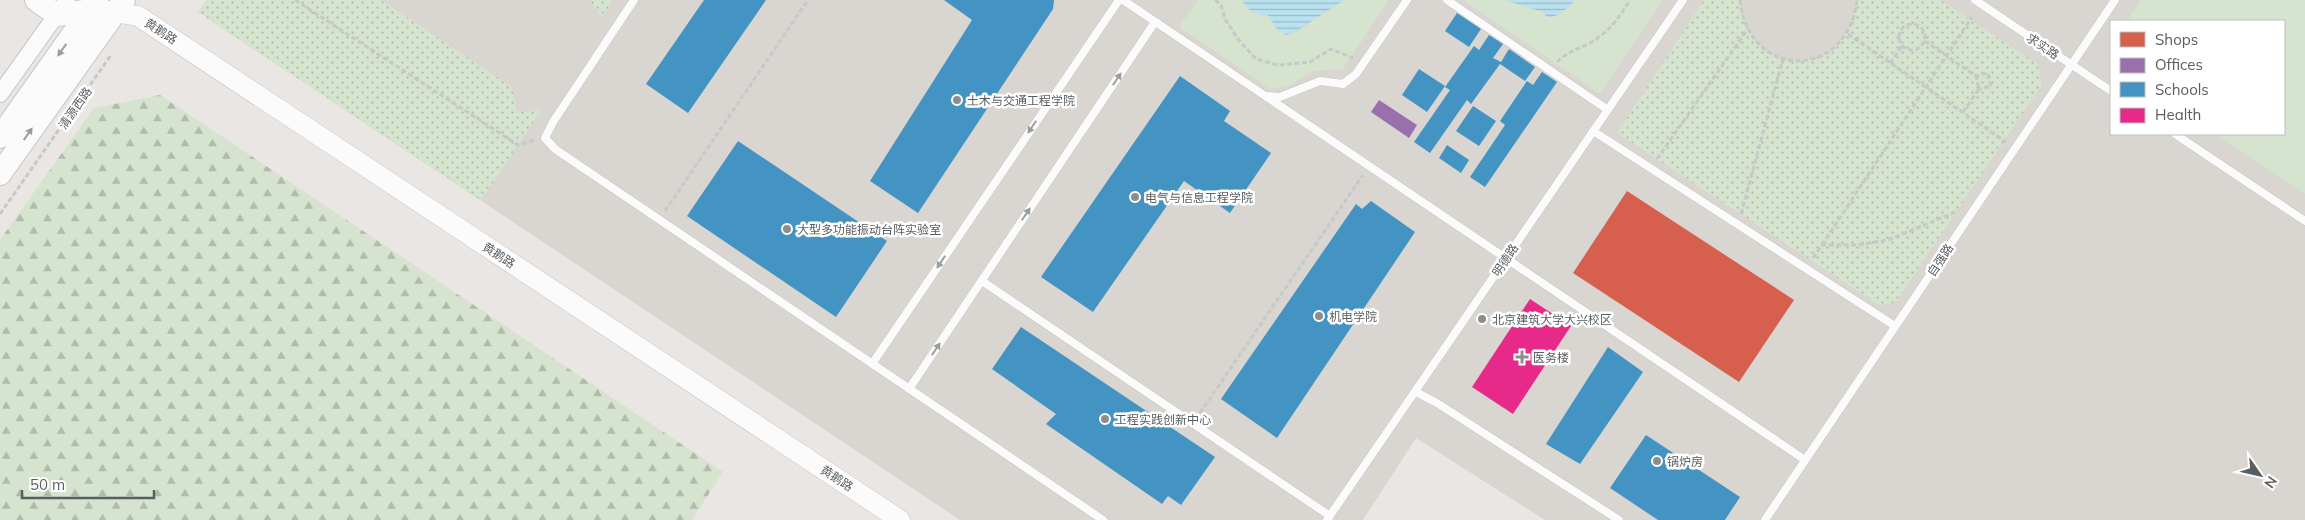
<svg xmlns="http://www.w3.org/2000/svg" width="2305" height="520" font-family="Mulish,'Noto Sans SC',sans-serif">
<defs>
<pattern id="grass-dots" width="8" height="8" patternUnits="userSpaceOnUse" patternTransform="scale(1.25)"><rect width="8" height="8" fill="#d5e3cf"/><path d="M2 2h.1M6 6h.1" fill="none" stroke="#b0bbab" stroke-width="1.8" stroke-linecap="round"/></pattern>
<pattern id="forest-firs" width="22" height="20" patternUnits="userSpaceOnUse" patternTransform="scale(1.25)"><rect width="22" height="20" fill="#d5e3cf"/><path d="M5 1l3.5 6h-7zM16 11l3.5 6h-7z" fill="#b0bbab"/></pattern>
<pattern id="water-rules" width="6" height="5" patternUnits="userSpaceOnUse" patternTransform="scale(1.25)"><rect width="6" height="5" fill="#bae1f0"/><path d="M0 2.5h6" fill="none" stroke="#9abac6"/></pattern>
</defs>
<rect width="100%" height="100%" fill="#e9e6e3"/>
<path fill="#d9d6d1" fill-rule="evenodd" d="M206 0H2305V520H1545L1416 438 1363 520H960L198 12ZM2111 21H2284V134H2111Z"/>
<path fill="url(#grass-dots)" d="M206 0H381L512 87 517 113 542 109 481 200 198 12Z
M589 0H613L602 17Z
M1704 0H1740C1748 81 1848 81 1857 0H1940L2038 64 2042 85 1895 303 1879 305 1617 133Z"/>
<path fill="url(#forest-firs)" d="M160 95 723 472 692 520H0V240L94 108Z"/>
<path fill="#d5e3cf" d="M1198 0H1242C1248 11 1255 16 1268 15L1277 29 1286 35 1296 32 1344 0H1389L1343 69 1314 71 1286 87 1270 89 1179 27Z
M1463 0H1505L1543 12 1547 17C1560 17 1567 9 1575 0H1663L1600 94Z
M2141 0H2305V194L2215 134H2284V21H2127Z"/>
<path fill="url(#water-rules)" d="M1242 0H1344L1295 32 1286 35 1277 29 1268 15C1256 16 1248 11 1242 0Z
M1505 0H1575C1566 9 1560 17 1547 17L1543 12Z"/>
<path fill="#d6604d" d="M1627 191 1794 300 1739 382 1573 273Z"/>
<path fill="#9970ab" d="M1379 100 1417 125 1409 138 1371 112Z"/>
<path fill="#4393c3" d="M704 0H766L688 113 646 84Z
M944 0H1054L1053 9 918 213 870 181 972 20Z
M1457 13 1481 29 1469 47 1445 31Z
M1489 35 1503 44 1493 58 1501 62 1509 49 1535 67 1525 81 1500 64 1471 104 1467 100 1430 153 1414 142 1450 90 1445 87 1474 46 1479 50Z
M1419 69 1445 86 1427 112 1402 95Z
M1542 72 1557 82 1485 187 1470 177 1505 125 1500 121 1527 81 1533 85Z
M1180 76 1230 111 1224 121 1271 153 1230 213 1184 181 1093 312 1041 277Z
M1473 106 1496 121 1479 146 1456 131Z
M738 141 887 241 836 317 687 216Z
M1447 145 1469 160 1461 173 1439 158Z
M1371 201 1415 232 1277 438 1221 399 1356 204 1362 209Z
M1021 327 1215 457 1181 505 1168 496 1162 504 1046 424 1056 414 992 369Z
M1608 347 1643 372 1580 464 1546 444Z
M1646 435 1740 497 1725 520H1658L1610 488Z"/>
<path fill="#e7298a" d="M1530 299 1571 326 1513 414 1472 387Z"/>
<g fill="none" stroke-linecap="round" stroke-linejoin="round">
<g stroke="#c5c5c5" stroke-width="9">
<path id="service" d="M634 0 553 122 545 138 555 149 1103 520
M1123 0 1805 460
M1447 0 1608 110
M1975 0 2111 91
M1267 96 1280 97 1320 81 1343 84 1356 74 1407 0
M1593 131 1895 326
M2175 134 2305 221
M982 281 1330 516
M872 364 1119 0
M909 389 1155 22
M1416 392 1437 403 1619 520
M1327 520 1683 0
M1765 520 2115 0"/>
</g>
<g stroke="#c5c5c5" stroke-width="18">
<path id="minor" d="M0 94 67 0"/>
</g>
<g stroke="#c5c5c5" stroke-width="21">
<path id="tertiary" d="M102 10 138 16 900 520"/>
</g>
<g stroke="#c5c5c5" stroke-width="24">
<path id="secondary" d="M36 0 57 15 90 10
M0 137 97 0
M0 174 124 0"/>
</g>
<path stroke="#c5cac6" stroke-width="3" stroke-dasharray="5 2.5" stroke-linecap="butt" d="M295 0 518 145 535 140
M1215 0 1221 5 1225 19 1238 39 1256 59 1278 65 1310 62 1331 49 1353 58
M1740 0C1748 81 1848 81 1857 0
M1899 37a13 13 0 1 1 26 0a13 13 0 1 1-26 0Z
M1848 34 2006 142
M1925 41 1976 76 1988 73 1991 86 1979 89
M1557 62C1568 51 1577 50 1590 43 1609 32 1619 18 1630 0
M1890 63 1902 46
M1963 112 1979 89 1976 76
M1657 159 1747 30
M665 211 808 0
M0 214 111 55
M1741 214 1783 59
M1822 245 1972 17
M1813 258 1822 245H1857L1888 240 1958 211
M1200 413 1363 175"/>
<use href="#service" stroke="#fcfbfb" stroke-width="8"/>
<use href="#minor" stroke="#fcfbfb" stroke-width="16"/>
<use href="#tertiary" stroke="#fcfbfb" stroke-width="20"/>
<use href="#secondary" stroke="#fcfbfb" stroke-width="22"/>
</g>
<defs><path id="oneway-solid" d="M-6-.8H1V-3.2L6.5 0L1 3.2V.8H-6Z" transform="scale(1.25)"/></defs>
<g fill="#9a9d9e">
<use href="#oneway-solid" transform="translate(62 50) rotate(125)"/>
<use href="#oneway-solid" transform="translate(1117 79) rotate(-56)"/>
<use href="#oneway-solid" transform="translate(1032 127) rotate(124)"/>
<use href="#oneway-solid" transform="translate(28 134) rotate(-55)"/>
<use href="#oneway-solid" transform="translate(1026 214) rotate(-56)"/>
<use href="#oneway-solid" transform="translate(941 262) rotate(124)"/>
<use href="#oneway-solid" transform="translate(936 349) rotate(-56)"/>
</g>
<g fill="#8b8e8e" stroke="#fff" stroke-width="2">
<circle cx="957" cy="100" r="5"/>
<circle cx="1135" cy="197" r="5"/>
<circle cx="787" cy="229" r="5"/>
<circle cx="1319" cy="316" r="5"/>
<circle cx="1482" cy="319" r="5"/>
<path d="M1519.5 349.5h5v5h5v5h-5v5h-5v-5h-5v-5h5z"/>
<circle cx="1105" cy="419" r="5"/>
<circle cx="1657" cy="461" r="5"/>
</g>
<g text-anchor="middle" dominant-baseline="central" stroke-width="5" stroke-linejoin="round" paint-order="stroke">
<g font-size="12" fill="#595e60" stroke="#fff">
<text transform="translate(161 31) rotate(33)">黄鹅路</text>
<text transform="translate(2043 46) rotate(34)">求实路</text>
<text transform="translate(75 108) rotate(-55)">清源西路</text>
<text transform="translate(499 255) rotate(33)">黄鹅路</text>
<text transform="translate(1505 260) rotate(-56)">明德路</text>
<text transform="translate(1940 260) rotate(-56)">自强路</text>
<text transform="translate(837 478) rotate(33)">黄鹅路</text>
</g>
<g font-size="12" fill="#595e60" stroke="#fff" text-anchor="start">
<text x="967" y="100">土木与交通工程学院</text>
<text x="1145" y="197">电气与信息工程学院</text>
<text x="797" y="229">大型多功能振动台阵实验室</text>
<text x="1329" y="316">机电学院</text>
<text x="1492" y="319">北京建筑大学大兴校区</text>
<text x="1533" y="357">医务楼</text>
<text x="1115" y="419">工程实践创新中心</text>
<text x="1667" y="461">锅炉房</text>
</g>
</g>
<rect x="2110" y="20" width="175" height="115" fill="#ffffff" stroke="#bdbfbf"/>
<rect x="2120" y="32" width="25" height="15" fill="#d6604d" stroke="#bdbfbf"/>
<text x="2155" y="45" font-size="15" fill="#595e60">Shops</text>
<rect x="2120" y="58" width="25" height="15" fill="#9970ab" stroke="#bdbfbf"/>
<text x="2155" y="70" font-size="15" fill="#595e60">Offices</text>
<rect x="2120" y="82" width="25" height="15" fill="#4393c3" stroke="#bdbfbf"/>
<text x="2155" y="95" font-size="15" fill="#595e60">Schools</text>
<rect x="2120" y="108" width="25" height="15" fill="#e7298a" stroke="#bdbfbf"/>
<text x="2155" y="120" font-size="15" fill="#595e60">Health</text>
<g transform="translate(2260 475) rotate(124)" stroke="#ffffff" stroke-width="4" paint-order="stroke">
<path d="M0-4L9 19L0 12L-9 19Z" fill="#595e60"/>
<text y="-8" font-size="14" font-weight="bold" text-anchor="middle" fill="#595e60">N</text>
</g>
<path d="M22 490v8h132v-8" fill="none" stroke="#595e60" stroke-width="2.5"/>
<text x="30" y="490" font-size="15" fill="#595e60" stroke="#ffffff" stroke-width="4" paint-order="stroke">50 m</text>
</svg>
